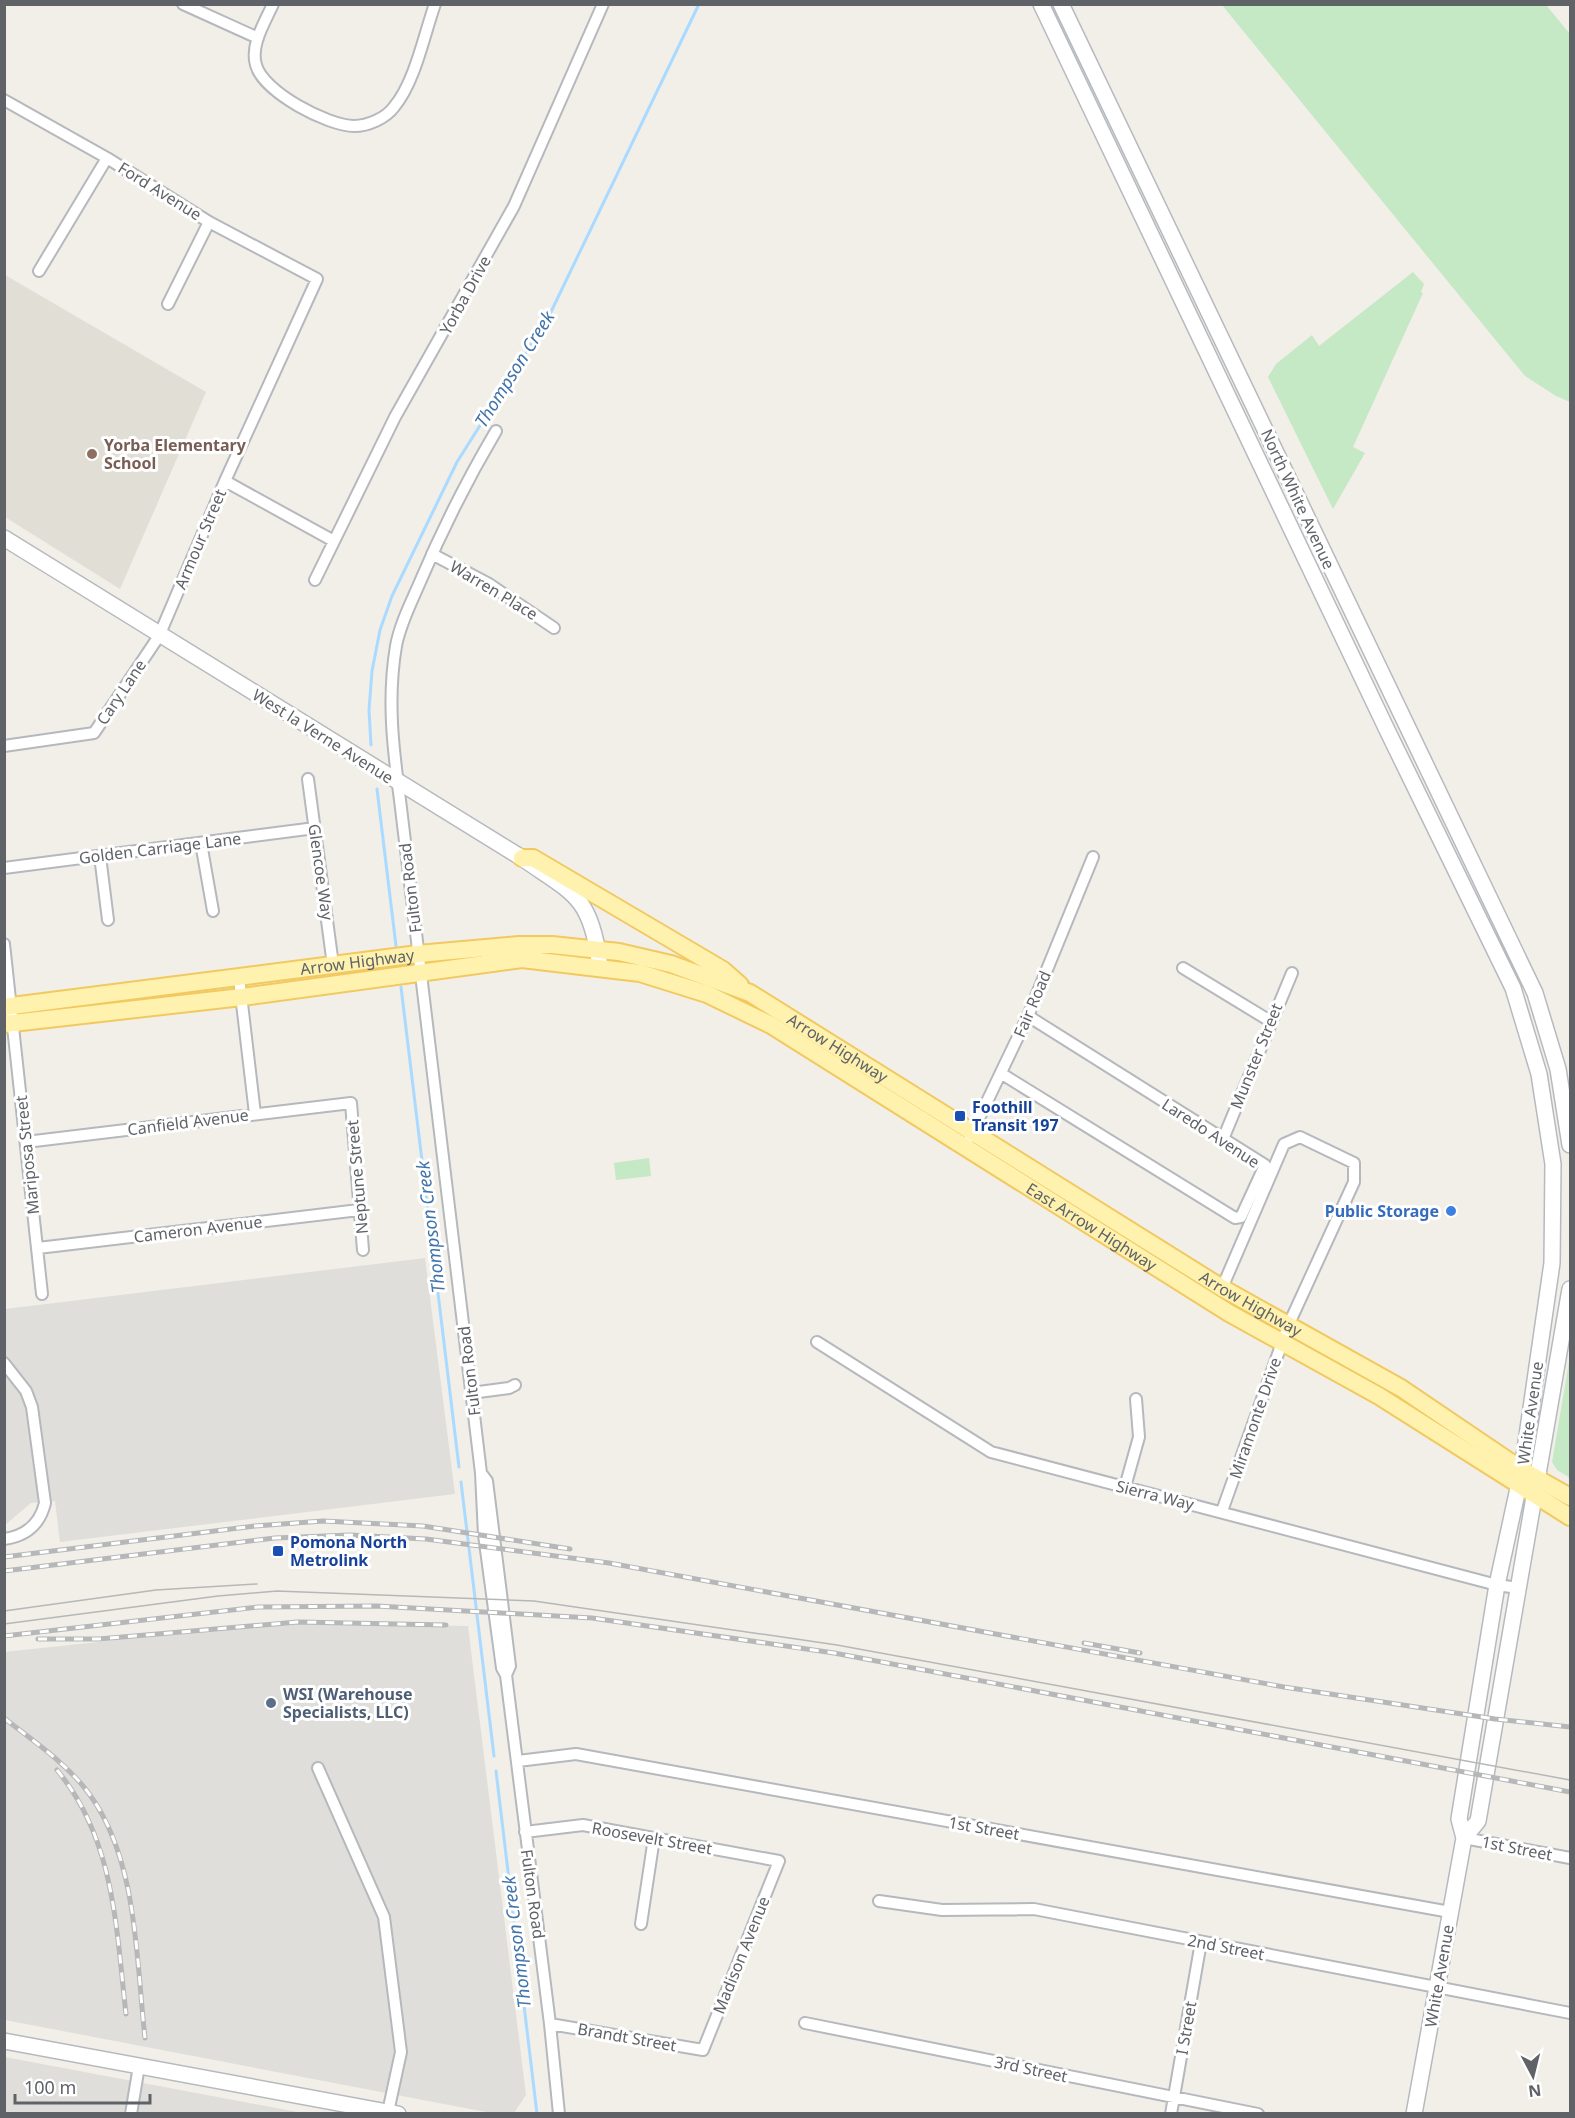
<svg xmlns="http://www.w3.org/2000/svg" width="1575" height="2118" font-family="'Noto Sans',sans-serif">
<rect width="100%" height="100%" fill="#f1efe8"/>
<path fill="#e0deda" d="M425 1258 455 1494 60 1542 55 1501 31 1503 5 1525V1309Z
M303 1624 468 1626 526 2095 514 2113H491L5 2020 4 1652 193 1632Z
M5 2057 303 2113H5Z"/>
<path fill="#e1ded6" d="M5 275 206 392 120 589 5 517Z"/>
<path fill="#c5e8c5" d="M1222 5H1546L1570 34V402L1556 396 1525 376Z
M1413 272 1424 284 1421 292 1423 293 1353 447 1365 453 1333 509 1268 377 1276 364 1312 335 1319 346Z
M649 1158 651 1176 616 1180 614 1163Z
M1570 1356V1478L1557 1470 1552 1462Z"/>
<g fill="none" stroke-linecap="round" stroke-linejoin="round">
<path stroke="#aadaff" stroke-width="3" d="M371 745 369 710 372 671 380 630 392 596 457 462 549 316 699 4
M377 789 396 946
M401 987 459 1467
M461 1482 494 1756
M496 1771 537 2114"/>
<g stroke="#b5b8bc" stroke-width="14">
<path id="minor" d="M183 4 258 38
M273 4C265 22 250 45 256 65 263 92 328 126 354 126 368 126 386 118 394 107 415 82 424 35 435 4
M4 100 107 158 209 222 317 279 225 481 159 636 94 733 4 746
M39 271 107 158
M168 304 209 222
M496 431C467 480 442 530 420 582 411 603 400 624 396 646 387 699 393 748 400 800L481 1473 484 1535 502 1668 506 1675 550 2024 559 2114
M225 481 332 540
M432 554 489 584 554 628
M315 580 395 417 514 206 603 4
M308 779 333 965
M201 843 213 911
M100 856 108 920
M4 868 315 828
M4 944 42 1294
M1183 968 1270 1021
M239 978 255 1114
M1002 1074 1235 1218 1241 1217 1265 1165 1028 1016
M970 1137 1028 1016 1093 857
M1223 1139 1292 973
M26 1142 351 1103 363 1250
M38 1248 359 1210
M1222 1288 1284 1144 1300 1137 1354 1163V1182L1288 1326 1222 1511
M817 1342 991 1452 1497 1585 1518 1588
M4 1363 26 1391 32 1407 45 1503C40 1524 26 1536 4 1539
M471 1393 509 1388 515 1385
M481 1473 487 1481 510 1666 506 1675
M1125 1487 1139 1437 1136 1399
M518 1761 576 1754 1450 1912
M318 1768 384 1917 401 2052 388 2112
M525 1832 583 1825 779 1861 703 2050 550 2024
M1464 1838 1570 1858
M879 1901 942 1910 1034 1909 1570 2013
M641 1924 654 1838
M805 2023 1258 2114
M131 2114 139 2066
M1171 2114 1201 1942"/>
</g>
<g stroke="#b6babf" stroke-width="18">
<path id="secondary" d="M1041 4 1388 732 1513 988 1539 1074 1553 1164 1552 1263 1522 1470 1497 1585 1459 1819 1464 1838 1414 2114
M1061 4 1535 993 1558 1069 1570 1145
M4 538 522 858C572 893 590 895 599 960
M1464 1838 1478 1821 1570 1289
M4 2041 398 2114"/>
</g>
<g stroke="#f2c960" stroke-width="20">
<g id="primary">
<path d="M522 858H533L723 970 740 985"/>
<path id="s1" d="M4 1007 418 954 519 945H552L619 952 671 964 750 993 1222 1288 1401 1388 1522 1470 1570 1497"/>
<path id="s2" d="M4 1024 242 997 522 959 640 973 707 994 771 1025 1229 1313 1379 1396 1570 1517"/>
</g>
</g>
<use href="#minor" stroke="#fff" stroke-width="10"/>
<use href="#secondary" stroke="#fff" stroke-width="15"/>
<use href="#primary" stroke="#fff2af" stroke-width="16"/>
<path stroke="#b6b7b8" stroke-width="1.5" d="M4 1611 156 1590 257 1584
M4 1624 218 1596 277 1591 534 1601 837 1645 1570 1780"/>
<g stroke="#b6b7b8" stroke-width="5">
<path id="rail" d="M4 1557 255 1526 323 1521 423 1526 570 1549
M4 1571 275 1538 350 1535 426 1539 609 1563 1284 1687 1495 1719 1570 1727
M4 1636 258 1607 377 1606 592 1618 834 1653 1570 1792
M38 1639H99L298 1622 446 1625
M1084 1643 1140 1653
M4 1718C33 1741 68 1764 90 1795 138 1862 136 1959 145 2038
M57 1770C115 1840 116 1928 126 2014"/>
</g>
<use href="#rail" stroke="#fff" stroke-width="3" stroke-dasharray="9" stroke-linecap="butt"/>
</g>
<circle fill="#8d6e63" stroke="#fff" stroke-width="2" cx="92" cy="454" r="6"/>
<g fill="#1a4fb4" stroke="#fff" stroke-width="2">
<rect x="954" y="1110" width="12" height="12" rx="3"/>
<rect x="272" y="1545" width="12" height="12" rx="3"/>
</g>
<circle fill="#3f7fe0" stroke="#fff" stroke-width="2" cx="1451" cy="1211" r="6"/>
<circle fill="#5c6f8a" stroke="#fff" stroke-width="2" cx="271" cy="1703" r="6"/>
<g text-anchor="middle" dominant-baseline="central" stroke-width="6" stroke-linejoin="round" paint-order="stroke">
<g font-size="16" fill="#5f6368" stroke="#fff">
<text transform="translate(160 191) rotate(32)">Ford Avenue</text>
<text transform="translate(465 295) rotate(-61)">Yorba Drive</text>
<text transform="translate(1298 499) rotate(65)">North White Avenue</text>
<text transform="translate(200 539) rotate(-67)">Armour Street</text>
<text transform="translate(494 590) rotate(31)">Warren Place</text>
<text transform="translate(121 692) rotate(-56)">Cary Lane</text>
<text transform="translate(323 736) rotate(32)">West la Verne Avenue</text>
<text transform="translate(160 848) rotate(-7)">Golden Carriage Lane</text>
<text transform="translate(321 872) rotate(82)">Glencoe Way</text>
<text transform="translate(410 888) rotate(-97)">Fulton Road</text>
<text stroke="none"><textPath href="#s1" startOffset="356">Arrow Highway</textPath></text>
<text transform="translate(1032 1004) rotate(-67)">Fair Road</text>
<text stroke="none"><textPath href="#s1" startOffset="860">Arrow Highway</textPath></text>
<text transform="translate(1256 1056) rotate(-68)">Munster Street</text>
<text transform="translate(188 1122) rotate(-7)">Canfield Avenue</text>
<text transform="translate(1211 1133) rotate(33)">Laredo Avenue</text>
<text transform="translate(27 1155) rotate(-96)">Mariposa Street</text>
<text transform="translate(357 1177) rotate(-95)">Neptune Street</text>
<text stroke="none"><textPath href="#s2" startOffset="1161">East Arrow Highway</textPath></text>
<text transform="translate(198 1229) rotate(-7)">Cameron Avenue</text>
<text stroke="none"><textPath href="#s1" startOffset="1346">Arrow Highway</textPath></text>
<text transform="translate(469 1371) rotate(-97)">Fulton Road</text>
<text transform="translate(1530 1413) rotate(-82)">White Avenue</text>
<text transform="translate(1255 1418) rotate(-71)">Miramonte Drive</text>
<text transform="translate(1155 1495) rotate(14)">Sierra Way</text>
<text transform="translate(984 1828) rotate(10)">1st Street</text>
<text transform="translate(652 1838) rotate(10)">Roosevelt Street</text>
<text transform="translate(1517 1848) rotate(11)">1st Street</text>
<text transform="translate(533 1894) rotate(82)">Fulton Road</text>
<text transform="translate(1226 1947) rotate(11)">2nd Street</text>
<text transform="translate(741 1955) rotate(-68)">Madison Avenue</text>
<text transform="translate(1439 1976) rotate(-80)">White Avenue</text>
<text transform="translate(1186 2028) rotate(-80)">I Street</text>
<text transform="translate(627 2037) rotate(10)">Brandt Street</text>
<text transform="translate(1031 2069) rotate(12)">3rd Street</text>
</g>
<g font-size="16" font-weight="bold" fill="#785e54" stroke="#fff" text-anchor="start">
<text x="104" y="445">Yorba Elementary<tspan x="104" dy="18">School</tspan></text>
</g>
<g font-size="16" font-weight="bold" fill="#164399" stroke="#fff" text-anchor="start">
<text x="972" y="1107">Foothill<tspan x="972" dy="18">Transit 197</tspan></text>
<text x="290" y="1542">Pomona North<tspan x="290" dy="18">Metrolink</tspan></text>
</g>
<g font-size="16" font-weight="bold" fill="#366cbe" stroke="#fff" text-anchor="end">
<text x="1439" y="1211">Public Storage</text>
</g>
<g font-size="16" font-weight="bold" fill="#4e5e75" stroke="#fff" text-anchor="start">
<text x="283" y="1694">WSI (Warehouse<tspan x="283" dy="18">Specialists, LLC)</tspan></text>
</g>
<g font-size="18" font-style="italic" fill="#4174aa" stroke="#fff">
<text transform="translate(514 369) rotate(-58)">Thompson Creek</text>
<text transform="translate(430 1227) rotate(-97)">Thompson Creek</text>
<text transform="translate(516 1942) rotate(-97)">Thompson Creek</text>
</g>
</g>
<rect width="1575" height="2118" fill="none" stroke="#5f6368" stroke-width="12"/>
<g transform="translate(1533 2076) rotate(173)" stroke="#ffffff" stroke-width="4.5" paint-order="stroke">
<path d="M0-4.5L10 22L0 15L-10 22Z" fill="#5f6368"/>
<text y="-9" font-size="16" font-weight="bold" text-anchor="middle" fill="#5f6368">N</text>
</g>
<path d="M15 2094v9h135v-9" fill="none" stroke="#5f6368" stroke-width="3"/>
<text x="24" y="2094" font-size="18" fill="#5f6368" stroke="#ffffff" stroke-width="4.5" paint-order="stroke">100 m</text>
</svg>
